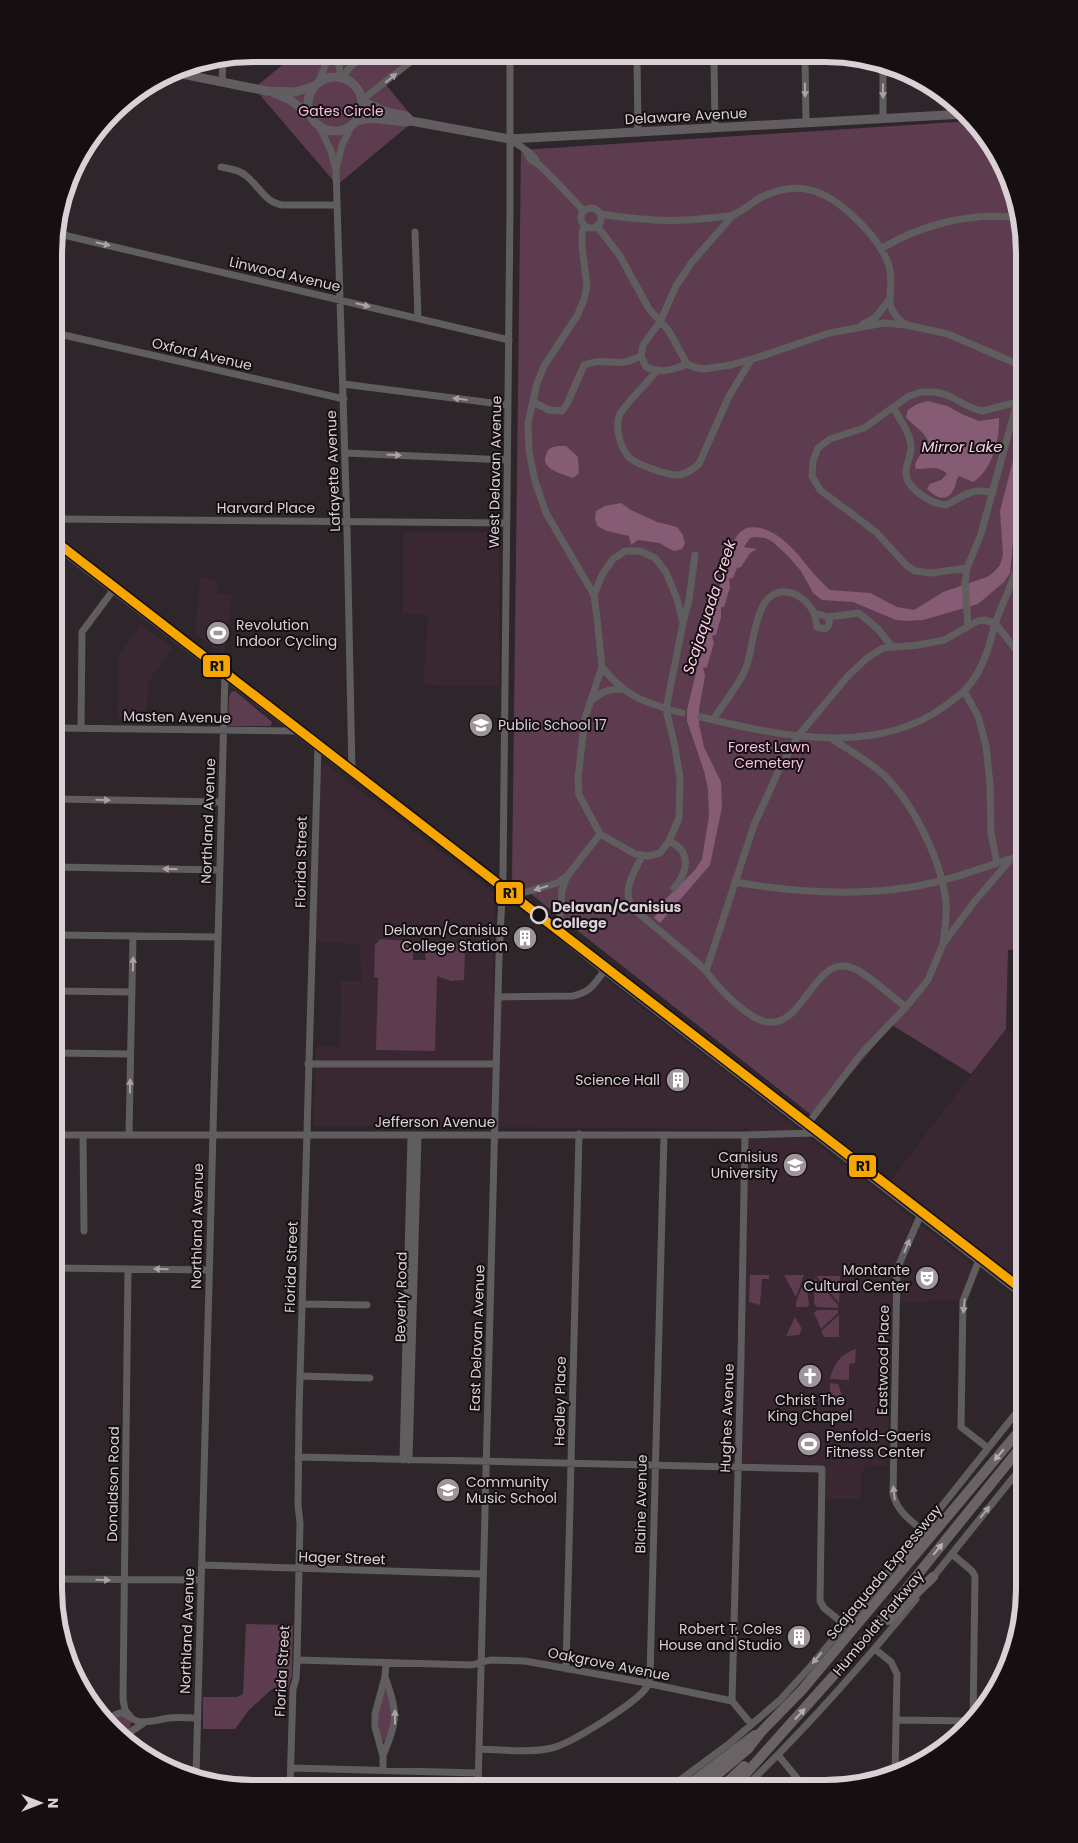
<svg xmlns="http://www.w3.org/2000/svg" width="1078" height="1843" font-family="Poppins,sans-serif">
<rect width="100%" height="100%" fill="#2e262a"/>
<path fill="#392731" d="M403 532H499V686L423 685 428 615 403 614Z
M200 577 217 580V594L232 595 224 656 195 634Z
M141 625 173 647 148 682 147 720 117 719 118 656Z
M326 764 495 893 493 998 580 999 587 996 604 978 974 1266 959 1300H930V1302H893L887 1466H868L861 1472V1499H825L826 1465 747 1463 742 1461 748 1129 317 1126 313 1125 316 1047H340L341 981H361L360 944 316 942 320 768Z
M1006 1029 1024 1041V1284L891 1180Z"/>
<path fill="#5e3c50" d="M296 54H361L365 60 371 54 412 55 382 80 415 120 337 185 254 88Z
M972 121 990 142 1014 189 1024 253V949L1008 950 1006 1029 971 1074 892 1025 814 1117 512 879 521 150Z
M235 691 272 722 271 726H228L229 697 231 692Z
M380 939 413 941V960H426L425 954 426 944 462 943 465 947 464 980 451 981 437 976 435 1051 376 1050 378 978 374 977 375 945Z
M750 1275H769V1279H762L760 1305 749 1302Z
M784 1275H804L796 1297Z
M816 1276H840L839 1303 817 1277Z
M815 1278 838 1305V1308L817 1307 814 1304Z
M805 1279H806L809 1305 807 1307H796V1302Z
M817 1310H838V1313L821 1329 814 1313Z
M839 1315V1337H824L821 1331Z
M795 1317 802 1329 799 1335 786 1336Z
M856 1349 855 1363 849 1364V1380L830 1379C833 1365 841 1353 856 1349Z
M830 1383 838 1384 842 1395 830 1405Z
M246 1624 293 1625 292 1675 288 1689H272L249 1710 235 1729H203V1697H237L243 1694Z
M385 1690C395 1703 393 1728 384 1742 375 1729 377 1703 385 1690Z
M115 1724a8 8 0 1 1 16 0a8 8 0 1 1-16 0Z"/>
<path fill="#855c74" d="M928 401 947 406 964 415 979 421 999 418C1000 438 992 471 973 482L959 476 957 479C953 499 942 504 927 489L930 484 941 480 947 474C938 465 928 469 916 469L915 464 928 441C924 431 913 426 906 417L908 410 917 404Z
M1024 418V478L1016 509 1010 573 1004 582 978 604 923 620 906 621 896 620 853 602 822 600 813 593 801 571 789 557 773 542 765 538 755 537 750 538 744 547 757 549 750 553 741 567 737 568 733 578 729 579 730 587 724 607H721V617L716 635 712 636 714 643 707 667 703 668 705 676 699 709V724L704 747 721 782 722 807 710 865 660 923 654 918 665 900 695 870 702 859 709 816 708 789 704 771 687 721V710L700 656 704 650 702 649 708 625 713 620 710 618 716 598 721 592 719 589 724 572 729 568 726 565C729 556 731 544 737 536 743 527 751 526 761 528 793 538 806 570 830 590L870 593 897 607 914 610 943 592 987 577 994 572 1000 565 1003 555 1000 511Z
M558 446H566L578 457 579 473 573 478C564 474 540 470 546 455 548 448 552 447 558 446Z
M621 503 631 510 657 522 677 527 683 535 685 544 682 549 674 551 659 543 638 540 631 545 629 536 607 531 597 526 595 518 596 511 605 506Z"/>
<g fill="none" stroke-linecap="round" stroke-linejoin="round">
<path stroke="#605d5f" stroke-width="7" d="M337 54 341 77
M637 56 638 133
M714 57 715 128
M805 57 806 122
M343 78 349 68 365 54
M222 82 223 60
M318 83 330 54
M362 100 419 55
M883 118V64
M319 126 331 151 335 166
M510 139C519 146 535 154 537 163
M527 152C529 161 533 160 539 165 555 179 569 196 584 211
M221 167C229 169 238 169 245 175 259 185 264 202 282 205H337
M581 218a10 10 0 1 1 20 0a10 10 0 1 1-20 0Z
M600 214C637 220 673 223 710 218 717 217 726 217 733 215 743 211 752 202 762 197 797 180 824 189 852 215 867 229 881 244 888 263 898 289 877 305 906 325
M584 226 582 233V246L587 286 584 300 577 316 544 366 537 383 528 423 529 451 535 481 546 513 594 595 597 618 602 667 585 718 578 778 579 795 600 834 635 854 649 856 660 853 669 841 679 818 680 778 675 747 666 709 683 623 677 599 666 572 655 558 640 551H625L613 559 602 575 594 595
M597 226 620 256 649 309 669 331 687 364 694 367 704 369 731 365 759 357 829 333 884 323 907 325 948 334 1024 367
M415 232 418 318
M55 233 509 340
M882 248C921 225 973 211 1018 218
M863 324 875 318 889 300
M55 333 344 399
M687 364C672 370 661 374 646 367L641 356 643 345 660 322 676 286 692 262 733 215
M656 372C648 382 623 406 619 416 615 429 621 451 631 459 639 465 669 476 679 475 687 474 693 469 699 464L729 396 751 360
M343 384 508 405
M533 402 549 410 562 411 567 404 584 365C602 358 610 364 625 362 630 361 636 358 641 356
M893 407C899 419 910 432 911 446 912 456 905 464 906 473 906 489 932 504 946 505 966 496 969 487 993 493
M345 453 507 460
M55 519 507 523
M967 568 931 573 915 571 906 565 876 532 820 490 812 476 813 461 818 448 830 439 864 428 909 396 922 392H935L947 395 972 408 982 411 1017 402
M828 617 859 613 878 629 892 647
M683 622 689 600 695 555
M995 623 1024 660
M968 626 965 583 967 568 981 534 1024 377
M602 667C625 697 646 703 682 713
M964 691 978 716 986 746 990 784 991 833 997 863
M591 701C601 692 608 689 622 689
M701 717C778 736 876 757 945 706 954 699 964 693 971 683 984 666 990 644 995 623
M713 720C724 702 740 685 747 665 754 644 755 587 787 592 798 593 809 603 814 613 816 617 816 623 817 627L825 629C830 626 830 622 828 617L814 613
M55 728 298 731
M81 728 82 632 114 589
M831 738C847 749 874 764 887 778 915 807 943 864 946 904 947 917 945 930 943 943
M352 773 347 527 336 169 342 145 352 125
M55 799 221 802
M669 841C691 851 689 871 674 888
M642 856C634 873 620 892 634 909 657 929 681 948 704 969 709 974 713 981 718 986 727 997 754 1021 767 1022 806 1028 815 947 857 970 871 977 892 997 906 1007
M55 867 219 870
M735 882C803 894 876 898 944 880 966 874 988 866 1009 859
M512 896 557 883 568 875 600 834
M559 932 562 890 567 876
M55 935 217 937
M706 971 754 825 779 770 798 736 848 676 867 658 883 648 918 645 944 640 978 621 984 620 995 623 1016 572 1024 527
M54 991 132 992
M498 997 573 996C591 992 594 984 605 970
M54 1053 130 1054
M308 1064H496
M807 1125 861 1054 906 1007 928 980 943 944 974 902 1011 859 1024 852
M54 1135H745L816 1133
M83 1135 84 1231
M129 1135 133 936
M921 1214 897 1269 893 1494C897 1511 910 1520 923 1531
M979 1260 963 1301 961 1427 988 1448
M54 1268 209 1270
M128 1269 123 1699 125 1710 130 1716
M303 1304 367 1305
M300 1376 370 1378
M298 1457 822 1469 820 1601 824 1608 845 1625
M403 1460 411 1135
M409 1460 418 1135
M934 1516 1024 1403
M952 1554 972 1571 975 1576 973 1722
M202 1565 483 1574
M54 1579 201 1580
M930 1581 1024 1464
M875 1649 891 1662 897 1674 895 1776
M297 1660 472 1665 490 1660 525 1661 641 1682 732 1701
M566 1669 579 1134
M732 1701 741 1358 745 1135
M732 1701 751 1724
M113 1717C124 1707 127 1718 137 1721 147 1724 160 1719 169 1718 178 1717 188 1718 197 1718
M896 1720 973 1721
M112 1728 111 1722 115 1715
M116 1734 126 1735 145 1722
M479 1749C500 1750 532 1753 552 1748 570 1744 636 1703 646 1688 648 1685 649 1681 650 1677L664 1135
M383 1755C398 1721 398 1712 385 1677
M778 1755 806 1789
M291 1768 478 1773
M383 1770V1756L375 1727V1714L385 1677 386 1663
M196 1778 225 674
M290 1788 293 1689 296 1679 297 1660 300 1523 298 1505 299 1412 318 747
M478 1788 499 957 503 875 510 208V55
M668 1789 730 1743 780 1700 810 1667 904 1554
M743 1789C805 1730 862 1665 916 1599"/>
<path stroke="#625d60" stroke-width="9" d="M172 72 267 91 295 92 315 86
M308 104a27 27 0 1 1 54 0a27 27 0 1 1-54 0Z
M274 93 290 100 311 116
M362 101 386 112 406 116 411 121
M356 121 372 118 405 122 411 121 510 139 965 114
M55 544 535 914 605 970 1024 1295"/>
<path stroke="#6a6366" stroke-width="10" d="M902 1563 937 1513
M888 1620 933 1577
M683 1789 755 1735
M700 1789 748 1749 761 1732 802 1690 1024 1425
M720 1789 744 1766
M732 1789 860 1646 1024 1443"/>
<g stroke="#150f12" stroke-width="12">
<path id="rail-1" d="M55 541 1024 1291"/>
</g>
<use href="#rail-1" stroke="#f7a600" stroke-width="9"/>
</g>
<defs><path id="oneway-solid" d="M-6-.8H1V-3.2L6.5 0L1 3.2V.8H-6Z" transform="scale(1.25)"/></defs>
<g fill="#a9a3a6">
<use href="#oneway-solid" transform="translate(391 78) rotate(-40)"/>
<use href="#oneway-solid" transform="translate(805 90) rotate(89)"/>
<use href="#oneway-solid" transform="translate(883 91) rotate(90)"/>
<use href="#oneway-solid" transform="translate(103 244) rotate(13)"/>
<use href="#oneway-solid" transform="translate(363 305) rotate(13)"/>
<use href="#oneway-solid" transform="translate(460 399) rotate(-173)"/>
<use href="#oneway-solid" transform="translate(394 455) rotate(3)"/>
<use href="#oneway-solid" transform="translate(103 800) rotate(1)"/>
<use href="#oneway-solid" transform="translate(170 869) rotate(-179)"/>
<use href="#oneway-solid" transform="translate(541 888) rotate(162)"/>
<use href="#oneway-solid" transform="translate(133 964) rotate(-89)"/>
<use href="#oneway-solid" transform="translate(130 1086) rotate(-89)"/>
<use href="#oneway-solid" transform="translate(907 1246) rotate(-67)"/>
<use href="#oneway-solid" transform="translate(161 1269) rotate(-179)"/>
<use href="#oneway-solid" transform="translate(964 1306) rotate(96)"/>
<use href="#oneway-solid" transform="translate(894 1493) rotate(-97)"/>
<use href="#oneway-solid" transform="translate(985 1512) rotate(-51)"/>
<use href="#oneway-solid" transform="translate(103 1580) rotate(1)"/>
<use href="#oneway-solid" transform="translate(817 1658) rotate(130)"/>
<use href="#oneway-solid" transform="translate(395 1717) rotate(-90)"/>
</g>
<g fill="#b8b0b4">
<use href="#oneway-solid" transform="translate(999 1455) rotate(130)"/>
<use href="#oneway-solid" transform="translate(938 1549) rotate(-51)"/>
<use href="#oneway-solid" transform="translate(800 1714) rotate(-47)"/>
</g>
<defs>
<g id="stadium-disc" transform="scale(1.25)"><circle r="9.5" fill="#9e959a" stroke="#150f12"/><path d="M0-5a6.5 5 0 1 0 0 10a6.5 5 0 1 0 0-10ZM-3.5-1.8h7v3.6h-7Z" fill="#fff"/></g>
<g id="school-disc" transform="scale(1.25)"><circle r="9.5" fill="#9e959a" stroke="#150f12"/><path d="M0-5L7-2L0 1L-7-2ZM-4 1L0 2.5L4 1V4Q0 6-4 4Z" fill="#fff"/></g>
<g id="building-disc" transform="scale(1.25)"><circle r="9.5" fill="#9e959a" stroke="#150f12"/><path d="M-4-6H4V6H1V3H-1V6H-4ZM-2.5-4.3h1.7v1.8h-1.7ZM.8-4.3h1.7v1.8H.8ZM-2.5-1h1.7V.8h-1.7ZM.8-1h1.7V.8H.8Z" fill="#fff"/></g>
<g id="university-disc" transform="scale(1.25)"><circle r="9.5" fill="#9e959a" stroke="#150f12"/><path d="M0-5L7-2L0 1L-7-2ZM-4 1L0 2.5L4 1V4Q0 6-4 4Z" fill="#fff"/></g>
<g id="theatre-disc" transform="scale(1.25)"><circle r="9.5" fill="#9e959a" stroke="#150f12"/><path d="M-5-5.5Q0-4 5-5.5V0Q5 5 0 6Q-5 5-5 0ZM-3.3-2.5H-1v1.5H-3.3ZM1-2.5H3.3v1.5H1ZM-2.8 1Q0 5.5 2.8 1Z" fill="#fff"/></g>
<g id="church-disc" transform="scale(1.25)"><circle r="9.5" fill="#9e959a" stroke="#150f12"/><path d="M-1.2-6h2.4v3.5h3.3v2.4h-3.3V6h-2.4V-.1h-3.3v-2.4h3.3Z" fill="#fff"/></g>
</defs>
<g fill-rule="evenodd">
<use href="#stadium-disc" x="218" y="633"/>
<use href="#school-disc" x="481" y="725"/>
<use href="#building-disc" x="525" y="938"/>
<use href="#building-disc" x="678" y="1080"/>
<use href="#university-disc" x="795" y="1165"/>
<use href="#theatre-disc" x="927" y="1278"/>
<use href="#church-disc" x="810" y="1376"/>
<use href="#stadium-disc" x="809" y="1444"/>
<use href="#school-disc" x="448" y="1490"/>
<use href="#building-disc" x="799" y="1637"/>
</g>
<circle fill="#150f12" stroke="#dad1d6" stroke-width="2.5" cx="539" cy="915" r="8"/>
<g text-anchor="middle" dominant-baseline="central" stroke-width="4" stroke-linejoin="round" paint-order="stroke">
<g font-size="14" fill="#fabfe0" stroke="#150f12">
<text x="341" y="111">Gates Circle</text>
<text x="769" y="747">Forest Lawn<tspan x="769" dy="16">Cemetery</tspan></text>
</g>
<g font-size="14" fill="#dad1d6" stroke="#150f12">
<text transform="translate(686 116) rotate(-3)">Delaware Avenue</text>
<text transform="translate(285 274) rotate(13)">Linwood Avenue</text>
<text transform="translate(202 354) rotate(13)">Oxford Avenue</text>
<text transform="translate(333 471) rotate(-92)">Lafayette Avenue</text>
<text transform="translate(495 472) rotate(-89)">West Delavan Avenue</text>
<text x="266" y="508">Harvard Place</text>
<text transform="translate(177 717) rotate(1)">Masten Avenue</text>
<text transform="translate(208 821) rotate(-88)">Northland Avenue</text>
<text transform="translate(301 862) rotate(-89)">Florida Street</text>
<text x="435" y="1122">Jefferson Avenue</text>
<text transform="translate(197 1226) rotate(-89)">Northland Avenue</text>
<text transform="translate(291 1267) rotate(-88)">Florida Street</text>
<text transform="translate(401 1297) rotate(-89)">Beverly Road</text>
<text transform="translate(477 1338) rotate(-88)">East Delavan Avenue</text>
<text transform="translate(883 1360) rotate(-89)">Eastwood Place</text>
<text transform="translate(560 1401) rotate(-89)">Hedley Place</text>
<text transform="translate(727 1418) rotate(-88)">Hughes Avenue</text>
<text transform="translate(113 1484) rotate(-89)">Donaldson Road</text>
<text transform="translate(641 1504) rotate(-89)">Blaine Avenue</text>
<text transform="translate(342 1558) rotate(2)">Hager Street</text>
<text transform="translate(884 1572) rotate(-50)">Scajaquada Expressway</text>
<text transform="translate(878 1623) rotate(-50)">Humboldt Parkway</text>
<text transform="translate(187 1631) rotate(-88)">Northland Avenue</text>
<text transform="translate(609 1664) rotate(11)">Oakgrove Avenue</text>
<text transform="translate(282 1671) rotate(-87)">Florida Street</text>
</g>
<g font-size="14" fill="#dad1d6" stroke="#150f12" text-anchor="end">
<text x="236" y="625" text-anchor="start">Revolution<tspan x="236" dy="16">Indoor Cycling</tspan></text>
<text x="498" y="725" text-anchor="start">Public School 17</text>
<text x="508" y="930">Delavan/Canisius<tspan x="508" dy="16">College Station</tspan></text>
<text x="660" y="1080">Science Hall</text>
<text x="778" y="1157">Canisius<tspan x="778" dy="16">University</tspan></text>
<text x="910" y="1270">Montante<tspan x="910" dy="16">Cultural Center</tspan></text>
<text x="810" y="1400" text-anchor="middle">Christ The<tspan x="810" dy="16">King Chapel</tspan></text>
<text x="826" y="1436" text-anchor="start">Penfold-Gaeris<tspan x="826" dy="16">Fitness Center</tspan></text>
<text x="466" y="1482" text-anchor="start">Community<tspan x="466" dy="16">Music School</tspan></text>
<text x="782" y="1629">Robert T. Coles<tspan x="782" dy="16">House and Studio</tspan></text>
</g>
<g font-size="14" font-weight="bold" fill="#dad1d6" stroke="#150f12" text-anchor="start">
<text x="552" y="907">Delavan/Canisius<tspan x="552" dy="16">College</tspan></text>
</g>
<g font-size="15" font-style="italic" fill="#fcd0e8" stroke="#150f12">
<text x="962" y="446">Mirror Lake</text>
<text transform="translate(709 607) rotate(-72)">Scajaquada Creek</text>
</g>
</g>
<path d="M0 0H1078V1843H0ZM253 62H825A191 191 0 0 1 1016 253V1589A191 191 0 0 1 825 1780H253A191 191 0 0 1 62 1589V253A191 191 0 0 1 253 62Z" fill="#150f12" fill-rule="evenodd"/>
<path fill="none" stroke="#dad1d6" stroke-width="6" d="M253 62H825A191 191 0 0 1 1016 253V1589A191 191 0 0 1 825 1780H253A191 191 0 0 1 62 1589V253A191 191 0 0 1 253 62Z"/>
<g stroke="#150f12" stroke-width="2">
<rect x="202" y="654" width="29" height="24" rx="5" fill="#f7a600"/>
<rect x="495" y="881" width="29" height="24" rx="5" fill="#f7a600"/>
<rect x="848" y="1154" width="29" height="24" rx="5" fill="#f7a600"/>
</g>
<g font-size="14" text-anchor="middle" font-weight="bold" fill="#111">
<text x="217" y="671">R1</text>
<text x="510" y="898">R1</text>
<text x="863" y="1171">R1</text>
</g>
<g transform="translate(40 1803) rotate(90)" stroke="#150f12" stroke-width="4" paint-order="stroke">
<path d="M0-4L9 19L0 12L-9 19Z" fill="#dad1d6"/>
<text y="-8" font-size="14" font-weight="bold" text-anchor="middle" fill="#dad1d6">N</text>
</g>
</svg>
